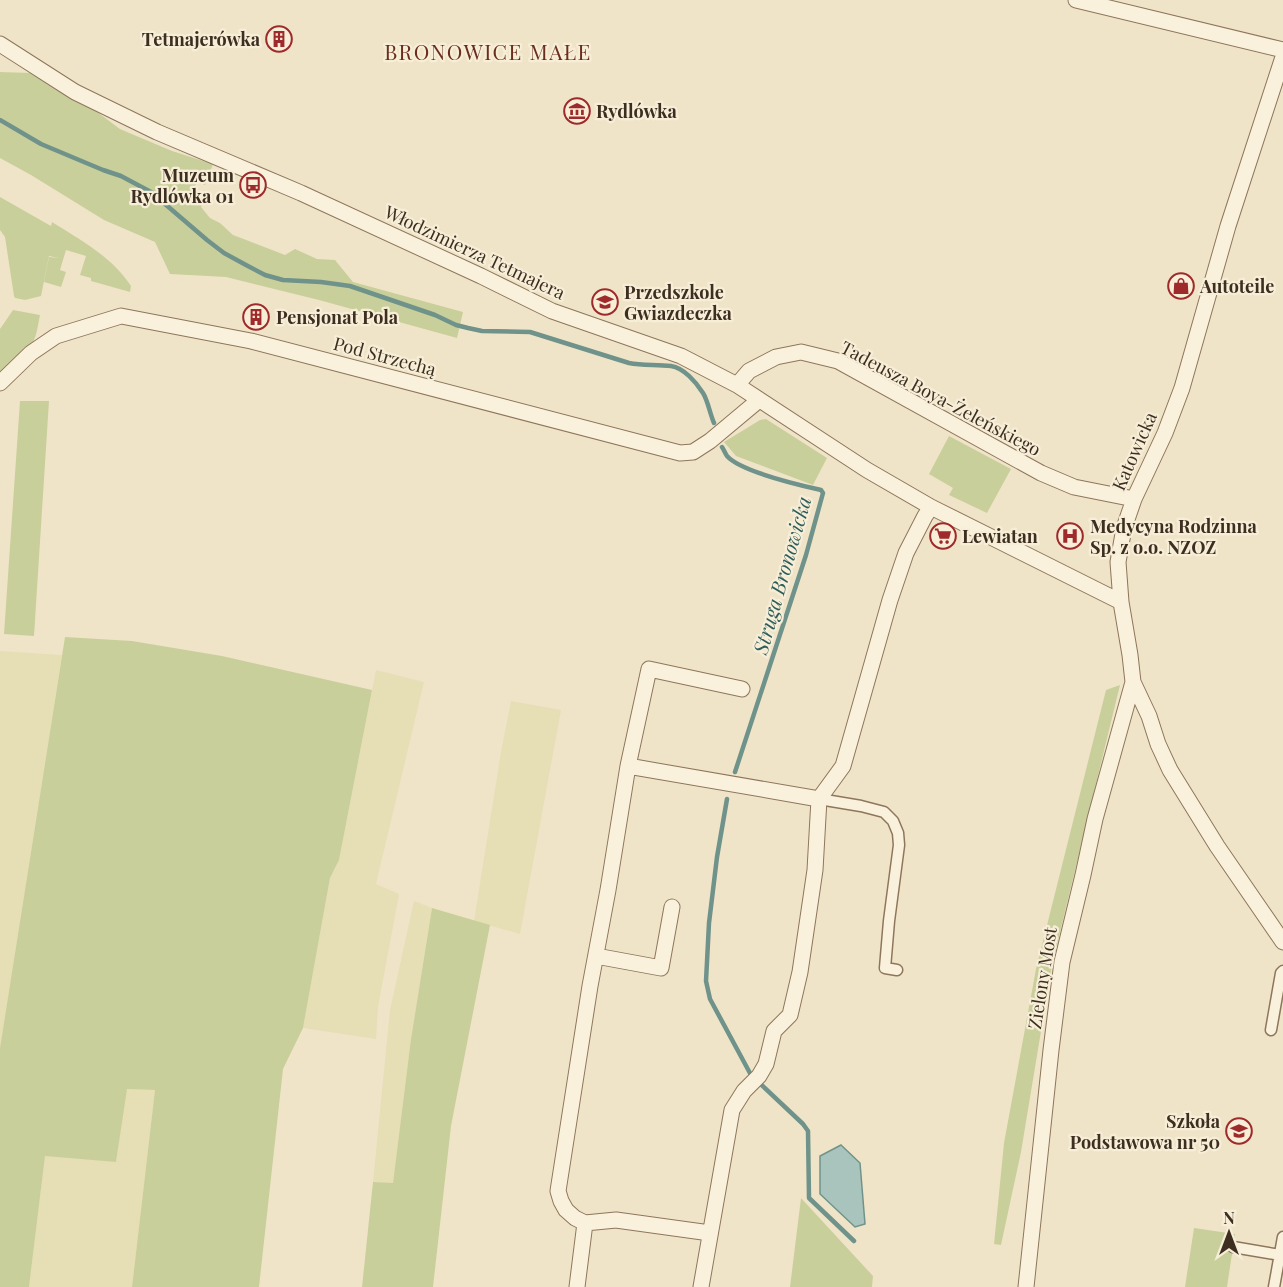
<svg xmlns="http://www.w3.org/2000/svg" width="1283" height="1287" font-family="'Playfair Display',serif">
<rect width="100%" height="100%" fill="#f0e4c8"/>
<path fill="#e6deb5" d="M0 651 62 655 0 1048Z
M376 670 424 682 376 884 399 894 378 1007 376 1039 303 1028 330 878 339 860Z
M511 701 561 710 520 934 474 921 501 752Z
M414 901 432 908 411 1039 393 1184 373 1182 390 1010Z
M126 1089 155 1090 132 1287H29L45 1155 116 1162Z"/>
<path fill="#c9cf9b" d="M0 72 31 73 85 103 120 129 172 151 213 164 205 185 197 182 191 198 202 203 201 207 210 218 220 223 233 235 285 255 295 249 317 259 335 260 353 282 463 312 457 338 319 300 226 277 170 274 155 242 104 220 31 175 0 158Z
M0 197 51 226 52 222C82 241 111 256 131 286L130 292 91 281V278L80 275 86 256 66 250 60 270 66 272 61 287 44 282 49 257 59 258 49 256 41 296 25 300 15 298 14 296 5 237 0 230Z
M13 310 40 315C38 324 37 336 32 344 26 353 9 366 0 374V329Z
M20 401H49L34 636 4 634Z
M766 419 827 458 813 485 736 456 724 442 760 420Z
M949 436 1011 469 987 513 949 495 953 488 929 474Z
M65 637 132 641 222 656 372 690 339 860 330 878 303 1028 283 1069 259 1287H132L155 1090 127 1089 116 1162 45 1156 29 1287H0V1048Z
M1120 685 1052 965 1021 1152 1001 1245 994 1244 1004 1143 1036 969 1106 690Z
M432 908 490 925 451 1126 433 1287H362L373 1182 393 1183 411 1039Z
M801 1198 873 1276 872 1287H790Z
M1194 1228 1235 1234 1227 1287H1185Z"/>
<path fill="#a9c4bc" stroke="#6f938a" stroke-width="1.5" d="M841 1145 860 1163 865 1224 855 1227 820 1194V1156Z"/>
<g fill="none" stroke-linecap="round" stroke-linejoin="round">
<path stroke="#6f938a" stroke-width="4.5" d="M0 120 41 144 103 170 121 176 151 192 207 240 224 253 246 265 265 275 283 280 321 282 350 286 435 315 456 325 468 328 482 331 530 332 629 363C643 366 657 364 671 366 684 368 696 382 703 393 708 401 710 414 714 423
M722 447C724 450 725 453 727 456 741 472 799 485 821 490L823 493 806 555 735 772
M727 799 717 857 709 923 706 981 710 999 751 1075 803 1124 808 1131 809 1198 854 1241"/>
<g stroke="#8d765c" stroke-width="13">
<path id="pedestrian" d="M819 799 861 806 884 812 893 821 898 833 899 845 889 921 885 968 897 970
M1271 1030 1281 973 1283 971
M1233 1247 1280 1255
M1274 1287 1283 1237"/>
</g>
<g stroke="#8d765c" stroke-width="17">
<path id="minor" d="M1076 0 1283 50
M0 44 75 92 157 132 301 193 481 276 552 311 681 356 737 385 867 470 931 507 1121 602
M1283 57 1228 226 1182 388 1165 433 1134 499 1124 528 1118 562 1121 602 1130 655 1133 682 1149 716 1158 744 1170 770 1217 846 1283 942
M0 383 31 353 56 336 121 316 251 341 680 453 693 452 710 441 759 400
M737 385 749 371 776 357 801 352 838 361 1041 473 1074 487 1134 499
M628 766 649 669 742 689
M596 956 661 968 672 907
M710 1233 616 1220 585 1223 575 1218 566 1210 561 1201 558 1191 590 986 608 890 628 766 819 799
M577 1287 585 1223
M701 1287 732 1110 744 1091 759 1076 766 1064 774 1031 790 1015 800 972 815 870 819 799 843 766 890 600 906 553 925 516 931 507
M1026 1287 1051 1050 1062 962 1083 875 1095 819 1133 682"/>
</g>
<use href="#pedestrian" stroke="#faf1dc" stroke-width="10"/>
<use href="#minor" stroke="#faf1dc" stroke-width="15"/>
</g>
<defs>
<g id="building-ring" transform="scale(1.35)"><circle r="9.5" fill="#f7eed8" stroke="#9e2a2b" stroke-width="1.5"/><path d="M-4-6H4V6H1V3H-1V6H-4ZM-2.5-4.3h1.7v1.8h-1.7ZM.8-4.3h1.7v1.8H.8ZM-2.5-1h1.7V.8h-1.7ZM.8-1h1.7V.8H.8Z" fill="#9e2a2b"/></g>
<g id="museum-ring" transform="scale(1.35)"><circle r="9.5" fill="#f7eed8" stroke="#9e2a2b" stroke-width="1.5"/><path d="M0-6L6-3V-2H-6V-3ZM-5-1h2V3h-2ZM-1-1h2V3h-2ZM3-1h2V3H3ZM-6 4H6V6H-6Z" fill="#9e2a2b"/></g>
<g id="bus-ring" transform="scale(1.35)"><circle r="9.5" fill="#f7eed8" stroke="#9e2a2b" stroke-width="1.5"/><path d="M-5-6H5V4H4V6H2V4H-2V6H-4V4H-5ZM-3.5-4V0h7V-4ZM-3.5 1.2v1.5H-2V1.2ZM2 1.2v1.5H3.5V1.2Z" fill="#9e2a2b"/></g>
<g id="shop-ring" transform="scale(1.35)"><circle r="9.5" fill="#f7eed8" stroke="#9e2a2b" stroke-width="1.5"/><path d="M-5-2.5h2.3a2.7 3.5 0 0 1 5.4 0H5L5.5 6h-11ZM-1.5-2.5h3a1.5 2.3 0 0 0-3 0Z" fill="#9e2a2b"/></g>
<g id="school-ring" transform="scale(1.35)"><circle r="9.5" fill="#f7eed8" stroke="#9e2a2b" stroke-width="1.5"/><path d="M0-5L7-2L0 1L-7-2ZM-4 1L0 2.5L4 1V4Q0 6-4 4Z" fill="#9e2a2b"/></g>
<g id="supermarket-ring" transform="scale(1.35)"><circle r="9.5" fill="#f7eed8" stroke="#9e2a2b" stroke-width="1.5"/><path d="M-6-5.5h2.5l.6 2H6L4.5 2H-2.5L-4.4-4H-6ZM-1.5 3.2a1.3 1.3 0 1 0 .1 0ZM3 3.2a1.3 1.3 0 1 0 .1 0Z" fill="#9e2a2b"/></g>
<g id="hospital-ring" transform="scale(1.35)"><circle r="9.5" fill="#f7eed8" stroke="#9e2a2b" stroke-width="1.5"/><path d="M-5-5h3v3.5h4V-5h3V5h-3V1.5h-4V5h-3Z" fill="#9e2a2b"/></g>
</defs>
<g fill-rule="evenodd">
<use href="#building-ring" x="279" y="39"/>
<use href="#museum-ring" x="577" y="111"/>
<use href="#bus-ring" x="253" y="185"/>
<use href="#shop-ring" x="1181" y="286"/>
<use href="#school-ring" x="605" y="302"/>
<use href="#building-ring" x="256" y="317"/>
<use href="#supermarket-ring" x="943" y="536"/>
<use href="#hospital-ring" x="1070" y="536"/>
<use href="#school-ring" x="1239" y="1131"/>
</g>
<g text-anchor="middle" dominant-baseline="central" stroke-width="4.5" stroke-linejoin="round" paint-order="stroke">
<g font-size="18" font-weight="bold" fill="#3d2e20" stroke="#f7eed8" text-anchor="start">
<text x="260" y="39" text-anchor="end">Tetmajerówka</text>
<text x="596" y="111">Rydlówka</text>
<text x="234" y="175" text-anchor="end">Muzeum<tspan x="234" dy="21">Rydlówka 01</tspan></text>
<text x="1200" y="286">Autoteile</text>
<text x="624" y="292">Przedszkole<tspan x="624" dy="21">Gwiazdeczka</tspan></text>
<text x="276" y="317">Pensjonat Pola</text>
<text x="1090" y="526">Medycyna Rodzinna<tspan x="1090" dy="21">Sp. z o.o. NZOZ</tspan></text>
<text x="962" y="536">Lewiatan</text>
<text x="1220" y="1121" text-anchor="end">Szkoła<tspan x="1220" dy="21">Podstawowa nr 50</tspan></text>
</g>
<g font-size="18" fill="#3d2e20" stroke="#f7eed8">
<text transform="translate(475 252) rotate(25)">Włodzimierza Tetmajera</text>
<text transform="translate(385 356) rotate(15)">Pod Strzechą</text>
<text transform="translate(941 398) rotate(28)">Tadeusza Boya-Żeleńskiego</text>
<text transform="translate(1134 451) rotate(-66)">Katowicka</text>
<text transform="translate(1042 978) rotate(-81)">Zielony Most</text>
</g>
<g font-size="20" font-style="italic" fill="#2f5d5a" stroke="#f7eed8">
<text transform="translate(781 575) rotate(-74)">Struga Bronowicka</text>
</g>
<g font-size="21" letter-spacing="1.5" fill="#6b2e1e" stroke="#f7eed8">
<text x="488" y="51">BRONOWICE MAŁE</text>
</g>
</g>
<g transform="translate(1229 1233)" stroke="#f7eed8" stroke-width="4.5" paint-order="stroke">
<path d="M0-4.5L10 22L0 15L-10 22Z" fill="#3d2e20"/>
<text y="-9" font-size="16" font-weight="bold" text-anchor="middle" fill="#3d2e20">N</text>
</g>
</svg>
